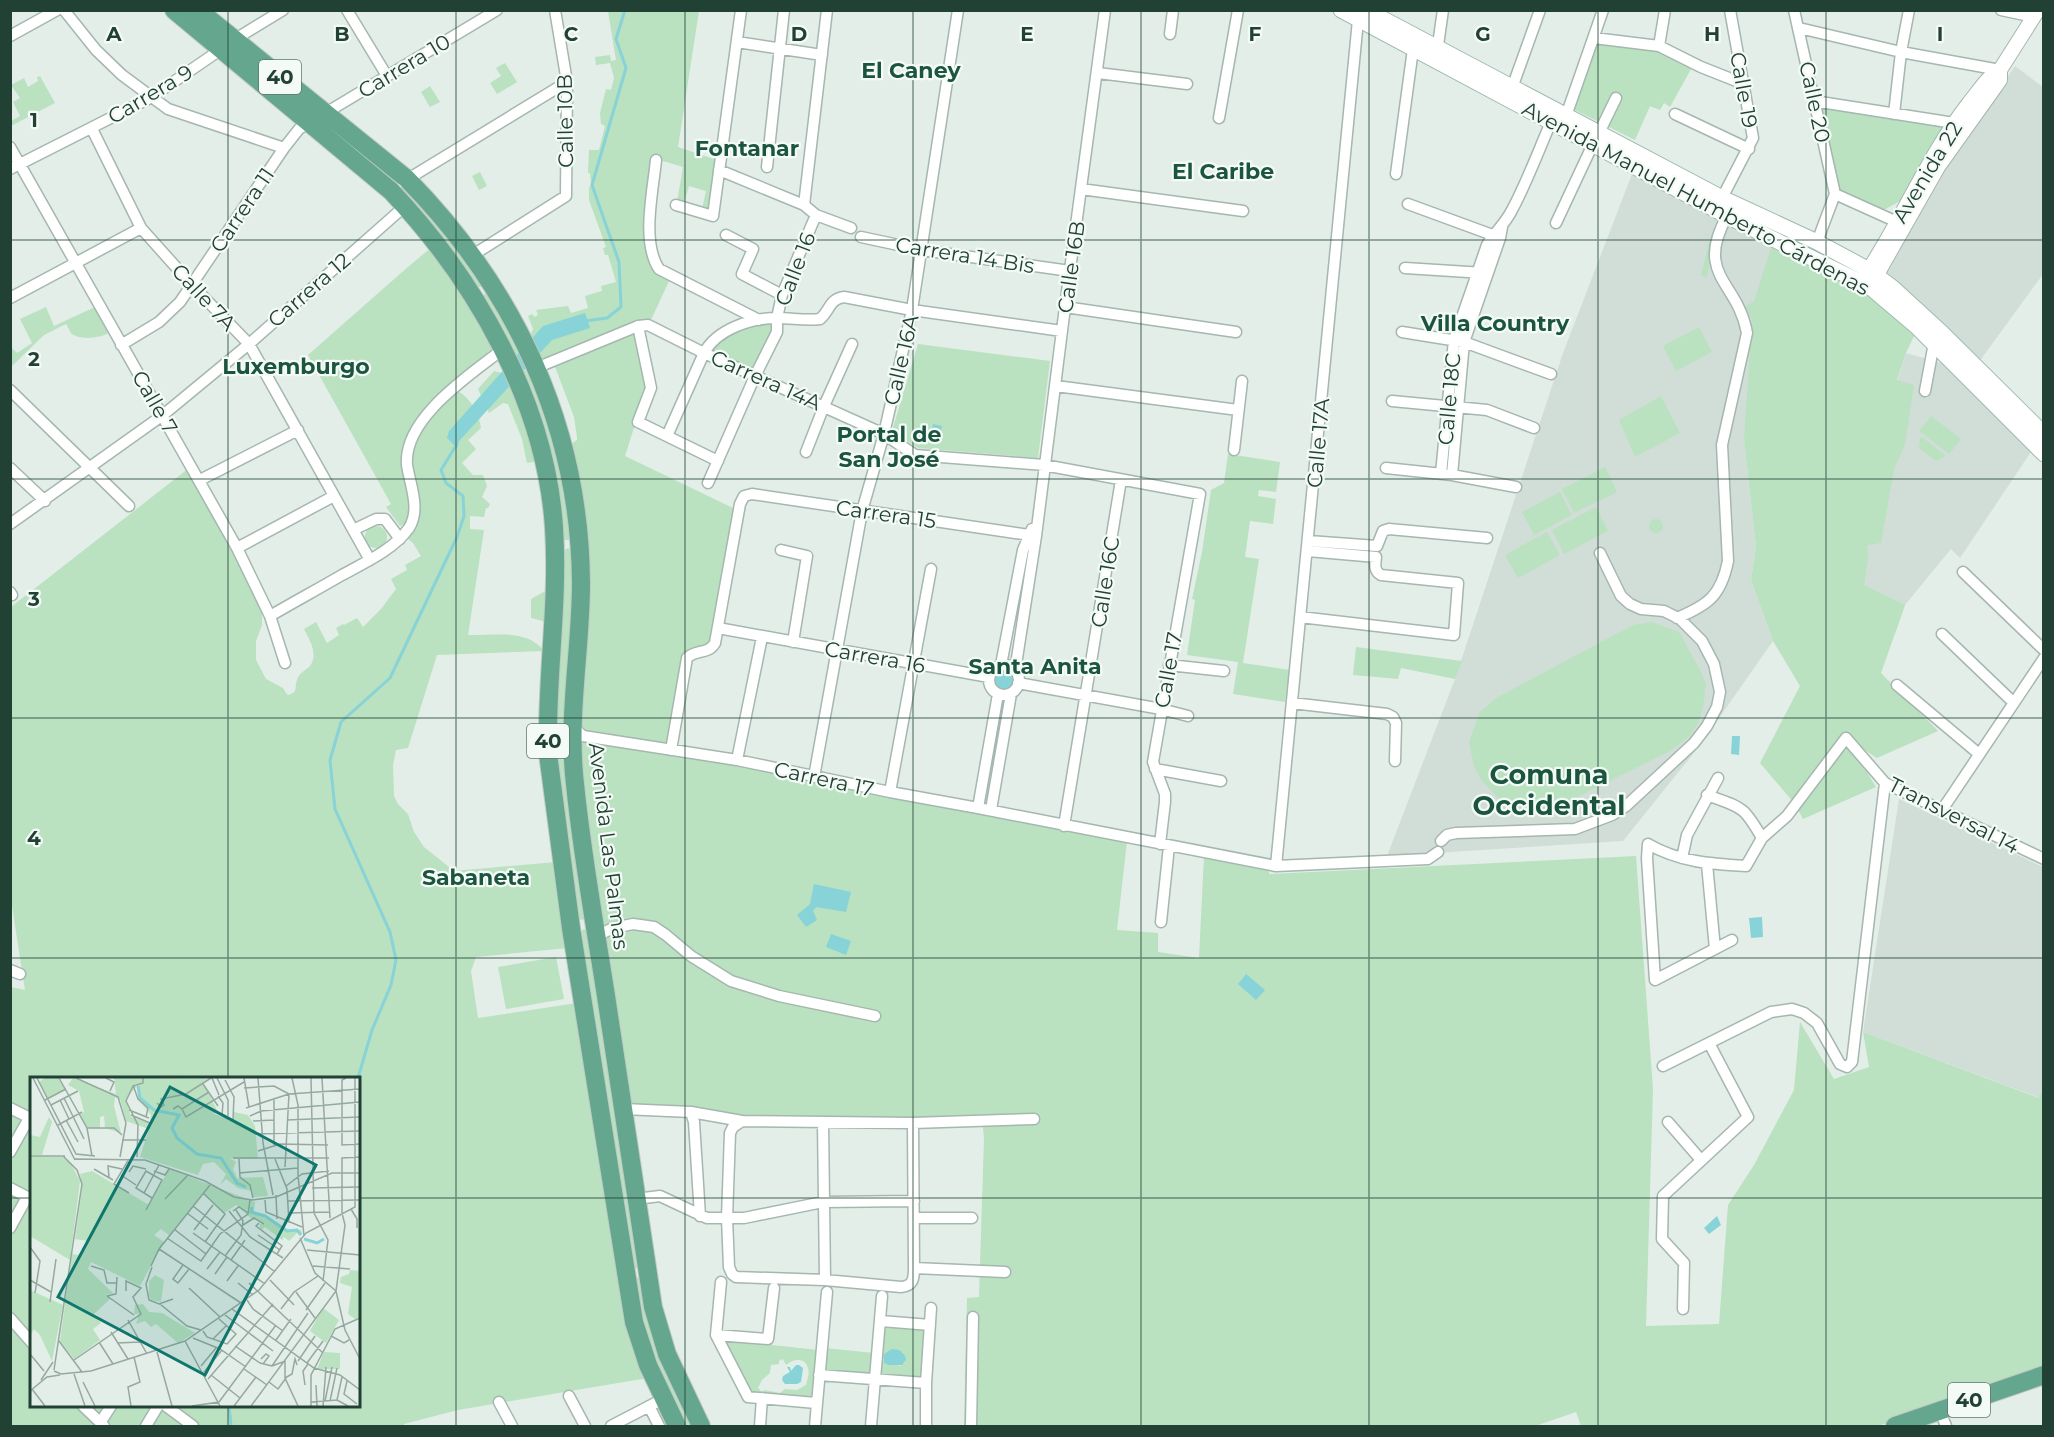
<svg xmlns="http://www.w3.org/2000/svg" width="2054" height="1437" font-family="Montserrat,sans-serif">
<rect width="100%" height="100%" fill="#e3eee8"/>
<path fill="#d1ded7" d="M2015 66 2043 87V274L1979 362 1882 274 1949 162Z
M1632 174 1703 213 1772 245 1744 439 1756 547 1751 580 1773 641 1701 744 1623 841 1387 856 1455 679 1563 353Z
M1906 353 1945 364 2031 452 1960 558 1951 549 1905 605 1895 634 1801 561 1896 385Z
M1899 799 2043 867 2044 1090 2040 1098 1863 1032Z"/>
<path fill="#bae1c0" fill-rule="evenodd" d="M608 11H699L678 147 717 160 710 212 702 209 706 191 689 186 684 203 677 202 683 167 653 158 647 250 670 279 650 322 540 362 530 336 533 329 528 316 532 314 535 317 538 315 536 310 568 306 571 313 588 308 585 296 602 291 601 286 616 282 608 255H605L603 248 606 247 589 200V187L591 186 590 173H588L589 150H599L605 126 601 124 600 113 606 89 611 90 614 78 610 63 596 65 595 57 610 55 611 61 616 60Z
M1598 43 1653 50 1691 69 1670 107 1664 103 1660 110 1650 106 1635 140 1573 109Z
M505 63 517 82 497 94 490 83 501 76 496 68Z
M40 76 55 103 11 126V121L20 116 13 102 20 98 11 85 24 78 28 87 38 81 37 77Z
M430 86 440 102 430 107 421 92Z
M1819 106 1946 125 1902 200 1882 211 1838 192Z
M480 172 487 186 479 190 472 176Z
M403 187 437 220 482 286 480 287H475L401 190Z
M1710 238 1715 239 1707 277 1701 276Z
M1772 245 1859 285 1916 332 1906 353 1897 380 1914 385 1905 445 1894 469 1881 543 1867 545 1868 559 1864 585 1905 605 1881 673 1938 731 1877 758 1852 742 1850 744 1876 787 1803 819 1795 804 1760 763 1800 686 1773 641 1751 580 1756 547 1744 439 1752 319 1745 307 1754 301Z
M433 248 497 350 450 387 405 444 411 508 406 524 400 526 386 507 391 504 308 355 401 273 427 251Z
M485 293H489L522 351 514 360 482 299Z
M46 307 54 326 95 307 109 333C100 338 79 341 71 333 69 330 68 327 66 324L44 335 11 367V347L17 353 32 343 20 319Z
M775 321V331L755 373 708 352 722 335 757 323Z
M1699 327 1712 352 1676 371 1663 346Z
M635 331 647 387 625 456 735 509 710 644 695 648 668 745 580 730 569 445 577 440V437L574 417 554 364Z
M918 344 1050 361 1038 458 918 448 892 431Z
M529 366 559 449 571 539 569 540H564L561 536 521 374Z
M494 371 502 373 508 380 538 461 527 463 522 439 508 404 503 403 489 413 478 389Z
M456 390C470 397 479 413 481 428L468 440 476 449 462 463 473 475H483L487 486 482 497 490 504 488 508H486L484 517 470 516V529L484 530 468 635C493 636 527 628 544 651L437 655 408 748 396 750 393 765 394 796 398 804 408 814 414 832 424 847 454 871 556 862 568 948 476 957 471 971 478 1018 577 1003 648 1378 458 1410 404 1424V1426H11V987L25 990 10 893 11 607 189 468 234 551 262 613V625L256 641V660L266 679 283 688 286 693 288 695C299 692 294 688 297 680 299 673 305 671 310 666 319 654 309 639 304 629L316 622 327 643 339 635 336 628 343 624 344 625 357 618 363 627 381 609 396 589 391 579 407 570 405 565 421 556 413 543 407 538 415 527 411 463 413 444 420 427ZM32 1078H358V1406H32Z
M1661 396 1680 433 1635 457 1619 420Z
M1931 416 1961 439 1949 454 1919 431Z
M1922 437 1945 455V457L1936 461 1919 448 1920 438Z
M1228 454 1280 462 1276 492 1259 490 1258 496 1276 499 1273 524 1250 521 1245 557 1259 559 1243 663 1290 670 1285 702 1233 694 1238 662 1187 655 1195 600 1192 599 1202 552 1211 490 1224 483Z
M1605 467 1617 492 1574 513 1562 489Z
M1560 492 1572 515 1534 535 1522 512Z
M1596 507 1608 531 1564 554 1552 530Z
M1649 526a7 7 0 1 1 14 0a7 7 0 1 1-14 0Z
M365 537a11 11 0 1 1 22 0a11 11 0 1 1-22 0Z
M1547 532 1560 555 1518 578 1505 555Z
M568 548 572 551 586 919 579 920 553 754 563 551Z
M549 589 547 622 531 618V599Z
M1652 622 1679 632 1700 670 1706 684 1703 708 1697 725 1690 736 1672 750 1561 805 1534 811 1517 807 1500 800 1482 781 1474 767 1469 742 1480 712 1496 698 1633 625Z
M1356 647 1462 661 1455 679 1401 668 1398 679 1353 675Z
M580 740 736 764 1127 841 1117 930 1158 933V952L1199 958 1204 856 1269 869V874L1636 856 1653 1089 1646 1326 1719 1324 1728 1205 1754 1165 1794 1090 1800 1022 1834 1079 1869 1067 1863 1032 2039 1098 2043 1090V1369L1878 1426H1581L1576 1412 1535 1426H964L967 1298 979 1297 984 1139 982 1117 740 1118 628 1107 581 787Z
M584 929 587 930 640 1268 633 1269 579 933Z
M556 957 564 999 506 1009 498 967Z
M639 1277 641 1278 695 1426H684L668 1396 640 1321 634 1278Z
M884 1325 927 1328 923 1380 879 1376ZM903 1352 905 1362 900 1366 894 1364 887 1365 884 1362V1354Z
M722 1339H772V1345L818 1350 814 1399 751 1393ZM783 1359 786 1365C793 1359 805 1357 808 1368 810 1374 807 1380 806 1385L797 1390 785 1389 780 1393 764 1390 762 1392 758 1388 762 1380 770 1373 771 1365 779 1364V1361Z
M825 1348 874 1353 872 1376 823 1372Z"/>
<path fill="#87d3d7" d="M585 313 590 328 552 340 459 441 457 448 447 438 449 431 543 326Z
M933 424 942 426 938 443 929 441Z
M994 680a10 10 0 1 1 20 0a10 10 0 1 1-20 0Z
M1732 736H1740L1739 755 1731 754Z
M814 884 851 892 846 912 816 907 813 911 817 920 806 927 797 915 810 904Z
M1762 917 1763 937 1751 938 1749 918Z
M831 934 851 941 846 955 826 947Z
M1246 974 1265 990 1256 1000 1238 984Z
M1717 1216 1721 1225 1709 1234 1704 1228Z
M892 1349C899 1349 905 1352 906 1360L902 1365H888L884 1363V1354Z
M796 1365H799L803 1368 801 1382 797 1384H785L782 1380 783 1376 790 1372 787 1367H790L791 1371Z"/>
<g fill="none" stroke-linecap="round" stroke-linejoin="round">
<path stroke="#87d3d7" stroke-width="3" d="M585 321 607 318 621 307 619 262 592 185 626 68 616 39 625 10
M358 1078 372 1030 391 985 396 960 390 932 335 809 330 760 341 722 390 678 457 537 464 516 463 496 446 483 441 470 457 444
M358 1157V1177
M229 1406 231 1426"/>
<g stroke="#a5b7af" stroke-width="13">
<path id="minor" d="M64 10 96 50 122 75 168 109 284 148
M347 10 387 76
M1794 10 1835 194 1817 242
M2001 10 2034 17
M1799 28 1901 52 2000 70
M1170 34 1173 10
M10 36 57 10
M1594 38 1659 46 1701 67 1744 84
M737 42 822 55
M1659 46 1665 10
M1437 52 1443 10
M1098 73 1187 84
M1512 88 1540 10
M1814 101 1954 123
M1675 114 1749 149
M1894 114 1901 52 1909 10
M1566 116 1603 10
M1219 118 1238 10
M92 129 141 228 192 285 249 344 370 560
M1599 133 1616 98
M10 147 237 548 270 616 285 663
M656 160C653 191 641 242 659 269L759 320
M767 167 784 10
M10 169 150 98 242 35 283 10
M719 170 804 205
M1396 174 1413 49
M403 182 567 82
M1081 189 1243 211
M1835 194 1897 222
M1722 198 1753 138 1730 10
M1408 204 1498 237
M676 205 713 216 741 10
M816 215 851 228
M1556 223 1593 144
M726 235 753 249 742 274 782 295
M861 237 922 250 1070 271
M473 255 566 196 567 82 555 10
M1405 268 1484 273
M10 298 141 228
M1065 307 1236 332
M638 326 651 388 638 422 718 461
M1402 332 1464 342 1551 374
M121 345 159 322 180 302 284 148 299 129 497 10
M536 368 638 326 648 325 704 353 884 434 915 455 1044 465 1200 494 1153 762 1165 794V802L1160 844
M1056 386 1238 410
M10 390 129 506
M1925 391 1934 343 1936 340
M1392 401 1487 410 1534 428
M667 436 704 353C717 329 751 318 777 318 792 318 806 321 820 319 830 311 829 299 844 297L912 310 1062 331
M1234 450 1242 381
M806 452 824 406 852 344
M10 468 45 501
M1386 468 1452 475 1516 487
M1441 474 1454 340 1487 245C1495 232 1505 224 1512 210 1527 182 1538 152 1551 122
M1452 475 1464 342 1500 238 1502 227
M200 480 298 430
M708 483 755 376 777 332V318L782 295 816 215 804 205 827 10
M10 524 163 415 249 344 405 206
M353 530 376 519H385L400 539
M1309 541 1377 546 1383 531 1389 529 1487 538
M237 548 334 496
M781 550 807 556 793 642
M1963 572 2044 650
M10 592 12 595
M270 616C294 602 318 589 342 575 366 562 393 550 409 528 421 509 410 485 407 465 403 418 470 375 503 349
M1300 617 1454 635 1458 583 1381 575C1374 571 1375 565 1376 557L1308 551
M1677 618C1708 605 1721 596 1728 561L1722 445 1747 333C1738 281 1694 276 1727 216
M718 628 989 677
M1942 634 2014 703
M1001 665 1023 550 1032 529
M1169 665 1224 671
M989 680a15 15 0 1 1 30 0a15 15 0 1 1-30 0Z
M1015 671 1036 536 1065 307 1105 10
M1018 683 1161 709 1188 716
M1897 685 1979 754
M1292 703 1387 714 1393 717 1396 723 1395 761
M572 726 583 736 737 760 890 792 978 808 1276 866 1428 859 1438 852
M671 750 687 658C696 649 708 655 715 643L740 504 744 496 752 494 1036 536
M737 760 762 637
M1155 769 1221 781
M814 777 862 511 884 434 912 310 958 10
M890 792 931 569
M1707 795C1742 808 1743 805 1762 838
M978 808 998 694
M991 810 1011 694
M1942 810 2044 658
M1064 826 1121 480
M1441 841 1447 835 1456 833 1575 829 1612 815 1626 806 1694 743 1707 726 1717 707 1720 692 1714 664 1702 641 1680 619 1664 611 1641 609 1630 604 1621 596 1600 553
M1682 858 1687 835 1718 778
M1707 864 1715 949
M1276 866 1358 20
M1161 922 1169 846
M597 936 613 928 633 924 654 927 666 935 691 956 731 981 779 996 875 1016
M1732 940 1655 980 1647 858 1648 844C1679 862 1711 864 1746 866L1762 838 1787 816 1846 738 1885 783 2044 859
M10 970 20 974
M1663 1066 1771 1012 1792 1009 1804 1013 1817 1023 1840 1064 1847 1067 1852 1062 1885 783
M10 1108 32 1119
M623 1109 691 1112 694 1122 700 1216
M691 1112 742 1121
M823 1122 825 1280
M1668 1122 1701 1160
M913 1123 914 1268C914 1279 913 1286 901 1287L825 1280 736 1277 732 1274 729 1267 727 1218 730 1133 733 1127 742 1121 913 1123 1034 1119
M10 1152 29 1118
M10 1188 31 1199
M636 1199 660 1196 707 1218H744L823 1202 914 1201
M914 1218H972
M10 1228 27 1197
M914 1268 1005 1272
M721 1282 716 1335 748 1397 816 1403
M1683 1309 1684 1263 1662 1239 1663 1196 1748 1117 1709 1043
M10 1318 32 1343
M881 1321 930 1325
M716 1335 768 1339 774 1288
M819 1375 926 1383
M569 1396 585 1426
M499 1402 512 1426
M83 1406 104 1426
M166 1406 193 1426
M649 1406 659 1426
M1940 1411 1946 1426
M100 1423 111 1406
M146 1426 158 1406
M611 1426 663 1399
M760 1426 762 1398
M815 1426 827 1292
M871 1426 882 1296
M926 1426V1383L931 1308
M971 1426 973 1317"/>
</g>
<g stroke="#a5b7af" stroke-width="16">
<path id="tertiary" d="M1864 277C1902 221 1927 157 1969 103 1979 91 1987 77 2000 70L2038 10
M1871 285 1938 167 2000 80V70"/>
</g>
<g stroke="#a0bbaf" stroke-width="17">
<path id="secondary" d="M1341 10 1727 216 1870 287 1916 326 2044 454
M1366 10 1722 198 1817 242 1869 270 1893 288 1942 333 2044 434"/>
</g>
<g stroke="#c1cac6" stroke-width="20">
<path id="primary" d="M174 10 391 191C475 280 546 402 554 528 559 603 546 679 548 754L571 928 634 1322 648 1365 677 1426
M198 10 407 179C515 289 580 427 581 583 581 650 567 716 575 784 582 855 595 925 606 996 622 1099 637 1203 653 1307L667 1354 701 1426
M1895 1426 2044 1375"/>
</g>
<use href="#minor" stroke="#fff" stroke-width="10"/>
<use href="#tertiary" stroke="#fff" stroke-width="14"/>
<use href="#secondary" stroke="#fff" stroke-width="15"/>
<use href="#primary" stroke="#64a78e" stroke-width="18"/>
</g>
<path fill="none" stroke="#214135" stroke-width="1.5" stroke-opacity="0.55" d="M228 10V1078M456 10V1426M685 10V1426M913 10V1426M1141 10V1426M1369 10V1426M1598 10V1426M1826 10V1426M10 240H2044M10 479H2044M10 718H2044M10 958H2044M10 1198H32M358 1198H2044M228 1406V1426"/>
<g text-anchor="middle" dominant-baseline="central" stroke-width="4.5" stroke-linejoin="round" paint-order="stroke">
<g fill="#f4faf6" stroke="#60786f" stroke-width="1.5">
<rect x="259" y="60" width="42" height="34" rx="4.5"/>
<rect x="527" y="724" width="42" height="34" rx="4.5"/>
<rect x="1948" y="1383" width="42" height="34" rx="4.5"/>
</g>
<g font-size="20" font-weight="bold" fill="#214135">
<text x="280" y="77">40</text>
<text x="548" y="741">40</text>
<text x="1969" y="1400">40</text>
</g>
<g font-size="21" fill="#214135" stroke="#f4faf6">
<text transform="translate(404 66) rotate(-31)">Carrera 10</text>
<text transform="translate(1744 90) rotate(80)">Calle 19</text>
<text transform="translate(150 94) rotate(-31)">Carrera 9</text>
<text transform="translate(1815 102) rotate(78)">Calle 20</text>
<text transform="translate(565 121) rotate(-91)">Calle 10B</text>
<text transform="translate(1927 172) rotate(-59)">Avenida 22</text>
<text transform="translate(1696 198) rotate(28)">Avenida Manuel Humberto Cárdenas</text>
<text transform="translate(242 210) rotate(-56)">Carrera 11</text>
<text transform="translate(965 255) rotate(9)">Carrera 14 Bis</text>
<text transform="translate(1071 267) rotate(-82)">Calle 16B</text>
<text transform="translate(795 269) rotate(-69)">Calle 16</text>
<text transform="translate(309 290) rotate(-41)">Carrera 12</text>
<text transform="translate(204 297) rotate(47)">Calle 7A</text>
<text transform="translate(901 360) rotate(-77)">Calle 16A</text>
<text transform="translate(766 380) rotate(24)">Carrera 14A</text>
<text transform="translate(1449 399) rotate(-85)">Calle 18C</text>
<text transform="translate(155 402) rotate(60)">Calle 7</text>
<text transform="translate(1318 443) rotate(-85)">Calle 17A</text>
<text transform="translate(886 514) rotate(8)">Carrera 15</text>
<text transform="translate(1105 582) rotate(-81)">Calle 16C</text>
<text transform="translate(875 657) rotate(10)">Carrera 16</text>
<text transform="translate(1168 670) rotate(-80)">Calle 17</text>
<text transform="translate(824 779) rotate(12)">Carrera 17</text>
<text transform="translate(1954 815) rotate(27)">Transversal 14</text>
<text transform="translate(609 846) rotate(83)">Avenida Las Palmas</text>
</g>
<g font-size="22" font-weight="bold" fill="#1b5540" stroke="#f4faf6">
<text x="911" y="70">El Caney</text>
<text x="747" y="148">Fontanar</text>
<text x="1223" y="171">El Caribe</text>
<text x="1495" y="323">Villa Country</text>
<text x="296" y="366">Luxemburgo</text>
<text x="889" y="434">Portal de<tspan x="889" dy="25">San José</tspan></text>
<text x="1035" y="666">Santa Anita</text>
<text x="476" y="877">Sabaneta</text>
</g>
<g font-size="27" font-weight="bold" fill="#1b5540" stroke="#f4faf6">
<text x="1549" y="774">Comuna<tspan x="1549" dy="31">Occidental</tspan></text>
</g>
</g>
<g transform="translate(30 1077)">
<rect width="330" height="330" fill="#e3eee8"/>
<path d="M15 1H28L36 12 18 21 9 5ZM43 1 86 17 84 1 177 2 173 5 187 33 184 37 203 44 204 35 218 38 225 49 228 82 200 81 206 85 203 92 207 101 233 100 238 119 224 120 222 114 208 111 196 102 190 108 196 97 184 85 173 87 168 98 110 80 119 52 96 44 90 22 85 20 84 29 91 56 75 51 74 39 70 40V51H57L50 37 54 35 49 14 38 8ZM107 9 108 22 121 38 120 46 101 40 96 22ZM19 40 22 45 12 78H0V58L10 60ZM0 79 32 80 40 85 50 104 40 183 0 159ZM139 92 225 125 224 136 257 152 271 153 272 157 268 155 259 164 254 160 252 163 235 150 231 153 229 147 235 146 222 142 206 128 194 136 173 116 139 158 131 152 124 158 134 165 110 209 61 185 58 192 84 217H77L80 222 64 237 71 246 63 252 70 263 44 282 30 264 42 177 49 178 56 172 58 164 45 162 52 112 50 97 62 94 119 128ZM320 193 330 194V240L325 242 318 237 322 210 310 206 311 200 319 197ZM125 198 134 203 131 225 121 223 119 218V204ZM0 213 33 228 22 284 10 258 4 252 0 259ZM113 227 119 235 132 236 165 256 148 266 126 247 121 250 115 244 106 247 109 237H104L105 228ZM293 231 309 243 296 266 280 254ZM294 275 310 276V292H287Z" fill="#bae1c0" fill-rule="evenodd"/>
<path fill="none" stroke="#87d3d7" stroke-width="3" d="M108 9 110 21 124 33 149 38 142 51 147 61 167 77 191 81 207 106 216 110M222 130 221 135 235 139 257 154 267 153 271 158M274 162 287 166 294 162"/>
<path fill="none" stroke="#95a9a0" stroke-width="1.5" d="M3 1 45 83M7 1 46 77 65 79M29 1 57 51 62 79M46 1 88 20 96 46 90 80M76 1 84 5 80 14M182 1 189 18M187 1 198 23V39M214 1 219 30M228 1 233 66 243 118M262 1 268 28V98L274 159M281 1 284 136 298 163 293 204M292 1 300 141M316 1 312 3V68L330 67M195 3 204 20 203 43M173 7 188 29M103 8 108 22 118 31 116 40M214 11 244 9 259 17M188 19 193 26 192 39M34 21 54 62M244 21V69M15 23 36 12M30 23 39 42M127 26 131 30 134 28 131 22 156 17 181 1M21 28 48 14M216 31 259 17 330 12M143 32 148 29 152 32 179 15M152 32 156 40 214 5M99 33 119 41M101 38 120 46M220 39 231 34 330 25M36 43 48 65M257 43 330 40M223 44 244 43M28 48 52 35M57 51H84L92 58M225 57 330 54M92 63H116M228 74 250 67 298 68M0 79H35M107 80 108 48 96 24 103 9 113 6V1M203 81H299M45 82 115 83 175 104 204 120 222 123 246 120 302 96H330M209 82 210 100 220 108 223 121M245 82 257 112 259 146M255 90 259 17M64 92 83 103M124 94 135 98 139 92M99 95 103 89 116 92M209 96 268 91M91 98 106 108M79 100 78 89 92 92M256 109 272 97 299 94M282 111 330 110M99 116 84 107 99 82M114 116 129 88M173 116 195 137 175 165M246 118 247 142M135 122 158 98M235 123 236 135 272 150M258 124 330 123M163 129 245 195M321 132 327 142V151M116 133 132 103 116 94 106 111 122 121M199 134 220 160 253 181M203 134 209 130 218 136M157 136 178 152M258 136 300 135M312 136V81L330 80M229 146 226 149 252 169 247 177M213 148 224 141 234 147M144 152 176 177M164 153 183 128M163 156 235 207M228 158 250 173M137 161 171 184 190 157 218 137 220 123M270 161 285 196 306 214M0 170 10 184 5 216M129 172 211 226M277 173 330 178M195 179 211 158 213 144 206 133M201 183 215 163M153 188 143 202 148 206 159 192M61 189 74 193 77 206H87M121 189 129 172 180 108M283 189 320 192M122 190 116 207 119 223 129 227 143 222M177 192 190 175M185 197 197 180M0 203 21 215M240 203 264 228M197 204 208 189M208 206 223 218M219 206 293 276M159 211 190 240M306 214 315 253 330 282M266 215 285 241M77 219 104 238M77 219 86 217 87 200M217 223 223 232 253 254M20 225 26 182M130 227 157 249 171 253M202 232 284 291 310 298 330 313M251 232 264 215 288 199M276 233 295 206M195 238 243 274M98 243 117 277M173 254 177 260 197 267 206 257 189 242M81 255 98 282M301 259 314 266 319 263M163 261 190 272 216 290M183 262 196 249M246 263 261 242M29 264 52 295M155 264 190 329M69 265 83 287M87 266 110 265M205 269 230 286 242 289M127 275 142 329M0 277 14 294M231 282 236 277 239 279 233 287M44 283 111 237 103 220 111 211 96 204V214M268 284 285 259M277 286 293 264M171 289 186 271M242 289 278 236M242 289 255 284V301L268 329M214 292 237 308M24 293 52 107 47 93 33 79M24 294 31 297 61 294 155 264 229 213 276 156 325 130V1M174 295 192 273M44 297 55 329M181 298 210 321M255 301 262 297 265 282 267 288M178 302 243 227M11 303 23 285M317 304 314 317 327 327M53 305 65 329M239 305 248 312 256 301M275 308 273 294 278 287M286 308 287 329M2 312 15 329M0 314 17 300 30 298M307 323 312 300M295 324 302 290M300 324 307 291M281 325 307 323 318 329M101 329 98 310 110 305 104 280M162 329 189 325 246 248M204 329 226 300M221 329 306 214 315 148 312 136M281 329V298L305 252 330 241M293 329 296 290"/>
<path fill="#0f766e" fill-opacity="0.15" stroke="#0f766e" stroke-width="3" d="M140 10 286 88 175 298 28 220Z"/>
<rect width="330" height="330" fill="none" stroke="#214135" stroke-width="3"/>
</g>
<g font-size="20" text-anchor="middle" font-weight="bold" fill="#214135" stroke="#f4faf6" stroke-width="4.5" stroke-linejoin="round" paint-order="stroke">
<text x="114" y="41">A</text>
<text x="342" y="41">B</text>
<text x="571" y="41">C</text>
<text x="799" y="41">D</text>
<text x="1027" y="41">E</text>
<text x="1255" y="41">F</text>
<text x="1483" y="41">G</text>
<text x="1712" y="41">H</text>
<text x="1940" y="41">I</text>
<text x="34" y="127">1</text>
<text x="34" y="366">2</text>
<text x="34" y="606">3</text>
<text x="34" y="845">4</text>
</g>
<rect width="2054" height="1437" fill="none" stroke="#214135" stroke-width="24"/>
</svg>
